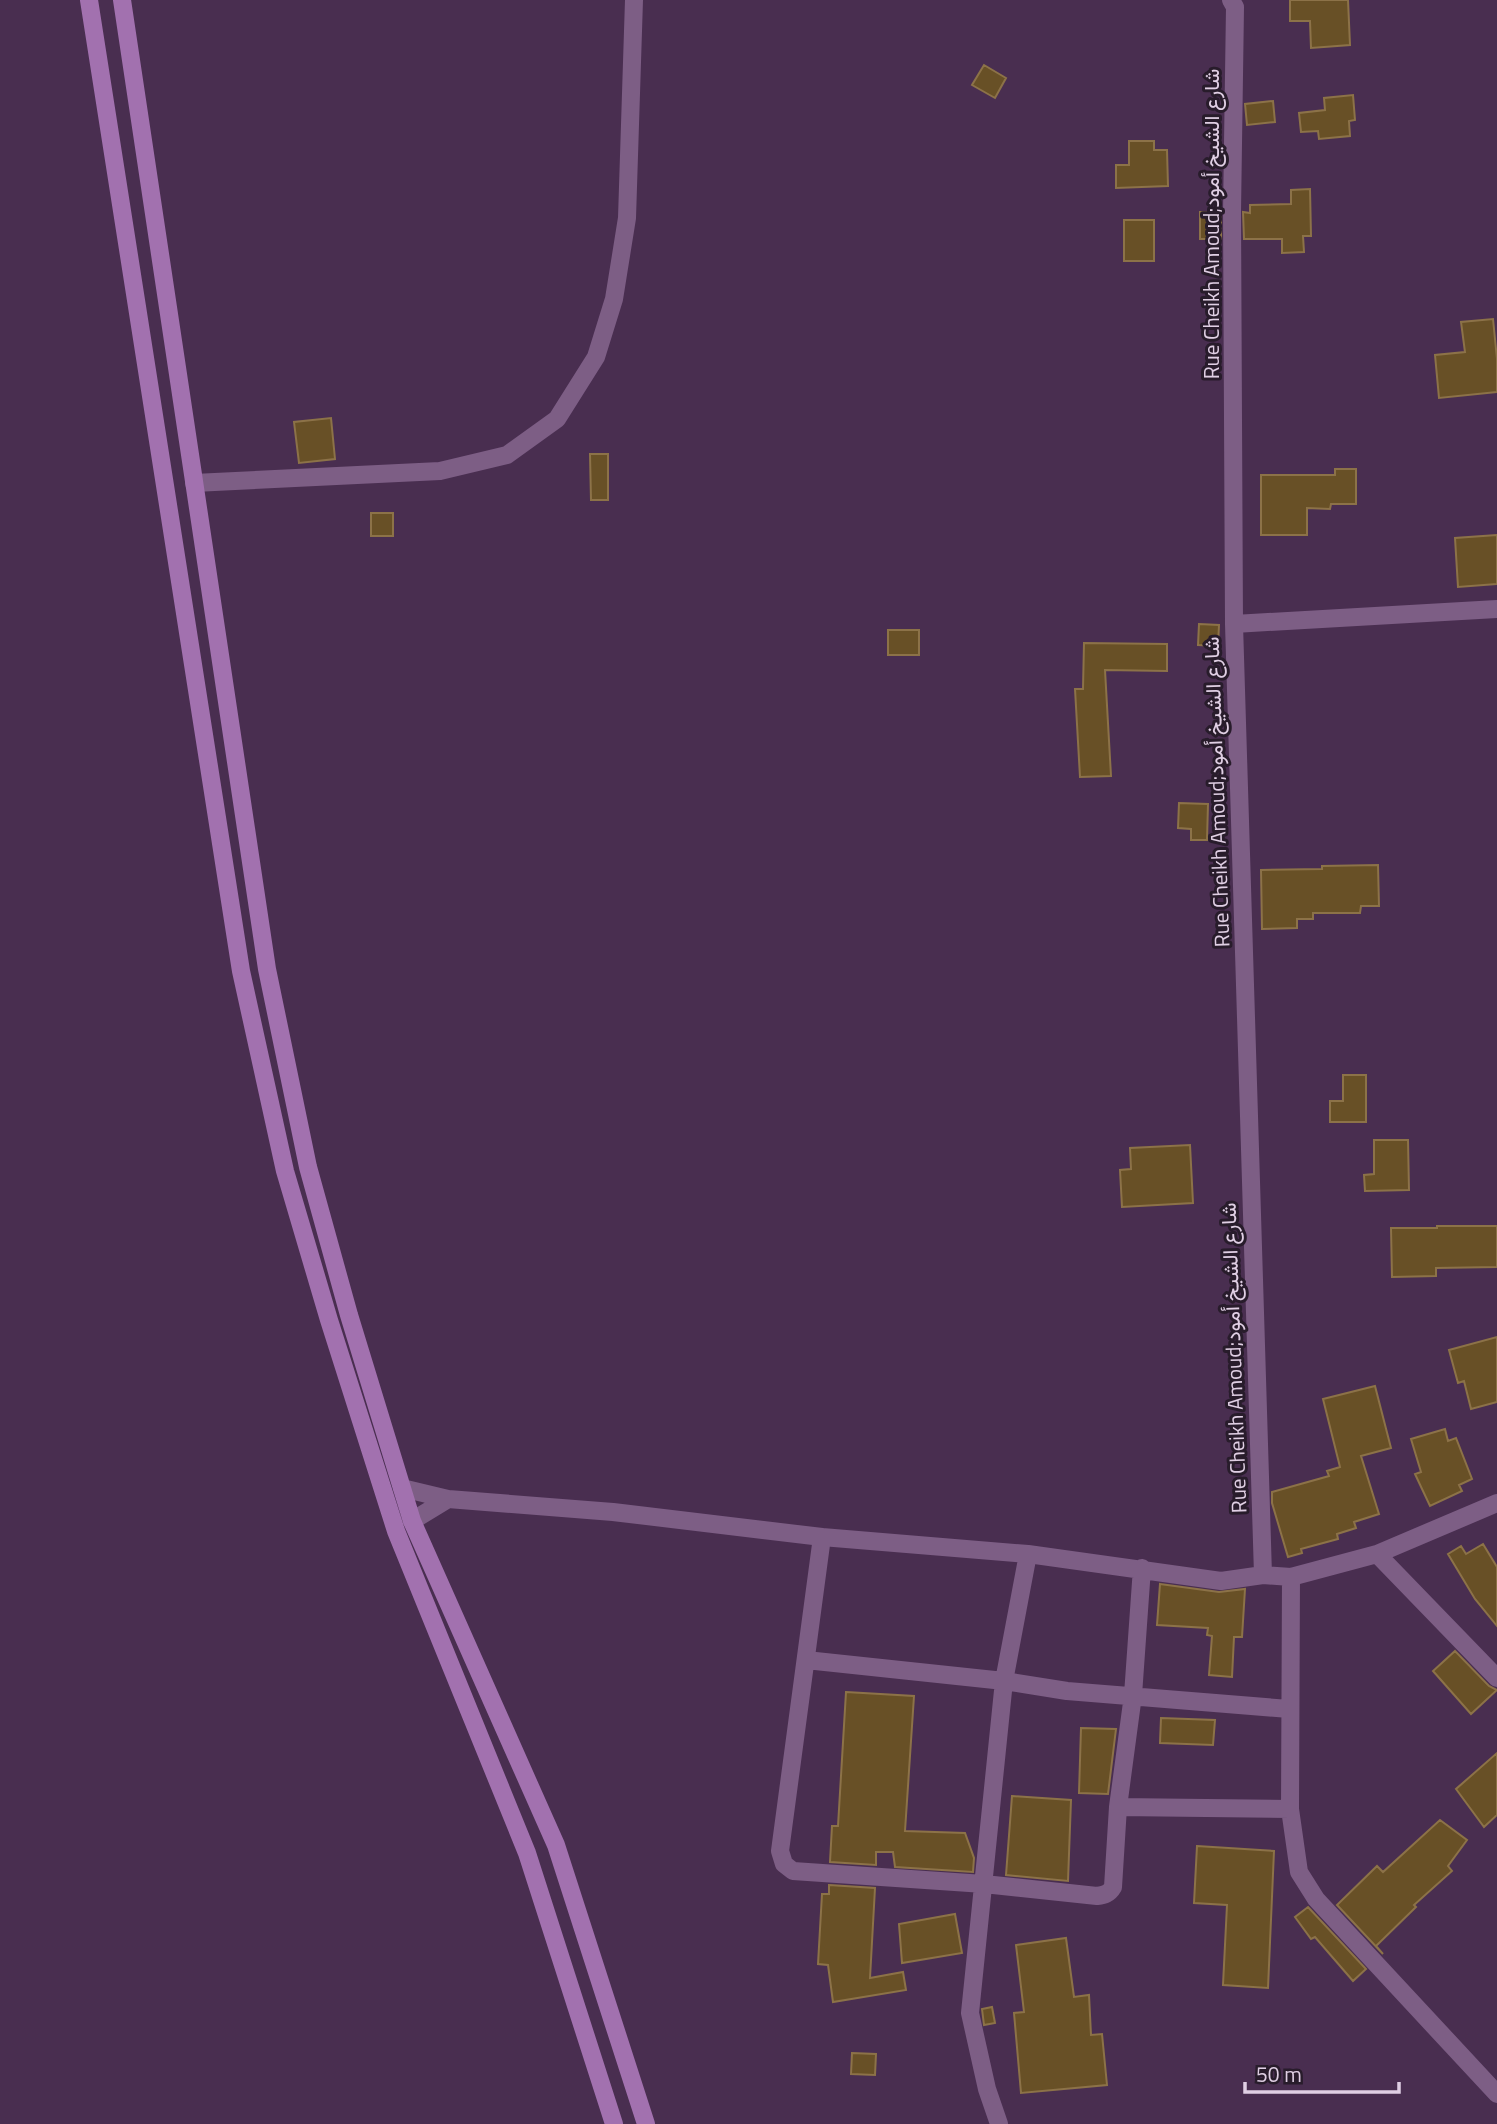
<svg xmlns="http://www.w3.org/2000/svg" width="1497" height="2124" font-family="'Titillium Web',Vazirmatn,sans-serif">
<rect width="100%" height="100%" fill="#492e50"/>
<path fill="#685026" stroke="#8c7248" stroke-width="2" d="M1290 0H1348L1350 45 1311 48 1310 21H1290Z
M984 65 1006 78 995 98 972 85Z
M1353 95 1355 120 1349 121 1350 136 1319 139 1318 131 1301 132 1299 113 1325 110 1324 98Z
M1273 101 1275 122 1247 125 1245 104Z
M1129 141H1154V150H1167L1168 186 1116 188V165H1129Z
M1310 189 1311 236H1303L1304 252 1282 253V239H1244L1243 212 1250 213V205L1291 204V190Z
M1200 212H1221V239H1200Z
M1124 220H1154V261H1124Z
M1493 319 1497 359V392L1439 398 1435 355 1465 352 1461 322Z
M331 418 335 459 299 463 294 422Z
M590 454H608V500H591Z
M1335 469H1356V504H1331L1330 509 1307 508V535H1261V475H1335Z
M371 513H393V536H371Z
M1497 535V584L1458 587 1455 538Z
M1199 624 1219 625 1218 646 1198 645Z
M888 630H919V655H888Z
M1084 643 1167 644V671L1105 670 1111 776 1080 777 1075 689H1083Z
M1179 803 1208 804 1207 840H1191V829L1178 828Z
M1378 865 1379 906H1361L1360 913H1313V919H1297V928L1262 929 1261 870 1322 869V866Z
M1343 1075H1366V1122H1330V1101H1343Z
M1374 1140H1408L1409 1190 1365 1191 1364 1175 1374 1174Z
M1190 1145 1193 1203 1122 1207 1120 1170 1131 1169 1130 1148Z
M1437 1226H1497V1267L1436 1268V1276L1392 1277 1391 1228H1437Z
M1497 1337V1402L1471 1409 1464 1381 1458 1383 1449 1350Z
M1375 1386 1391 1448 1361 1456 1379 1514 1354 1522 1356 1528 1337 1534 1338 1539 1301 1549 1302 1553 1288 1557 1272 1503V1492L1329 1476 1327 1471 1340 1467 1323 1399Z
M1445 1429 1448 1441 1456 1438 1472 1479 1459 1485 1462 1491 1430 1506 1415 1474 1421 1472 1411 1439Z
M1483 1544 1497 1567V1626L1475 1599 1448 1554 1461 1546 1466 1554Z
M1160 1584 1219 1592 1245 1589 1242 1637H1234L1232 1677 1209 1675 1212 1636 1207 1635 1208 1628 1157 1625Z
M1455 1651 1489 1686 1497 1690 1471 1714 1433 1671Z
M846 1692 914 1696 905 1831 965 1833 974 1858 973 1872 895 1867 893 1852H876V1865L830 1862 832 1826H838Z
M1161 1718 1215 1720 1213 1745 1160 1743Z
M1081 1728 1116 1729 1108 1794 1079 1793Z
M1497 1753V1815L1484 1827 1456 1789Z
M1012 1796 1071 1800 1068 1881 1006 1875Z
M1440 1820 1467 1840 1448 1866 1452 1871 1414 1905 1416 1907 1376 1946 1383 1954 1337 1905 1377 1866 1383 1872Z
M1197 1846 1274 1851 1268 1988 1223 1985 1227 1905 1194 1903Z
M829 1885 875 1888 870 1978 903 1972 906 1990 833 2002 828 1965 818 1964 822 1894H829Z
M1308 1907 1366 1969 1353 1981 1315 1937 1311 1939 1295 1917Z
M955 1914 962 1953 902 1963 899 1924Z
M1066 1938 1074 1997 1089 1995 1091 2035 1102 2034 1107 2085 1021 2093 1014 2013 1024 2012 1016 1945Z
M992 2007 995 2023 984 2025 982 2009Z
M852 2053 876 2054 875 2075 851 2074Z"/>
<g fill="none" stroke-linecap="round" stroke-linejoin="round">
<path stroke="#7d5e85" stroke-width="18" d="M1231 0 1235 7 1232 212 1234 624 1263 1575
M194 483 440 471 507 455 557 419 596 357 614 299 627 218 634 0
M1234 624 1497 609
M402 1488 448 1499 613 1512 822 1537 1028 1554 1221 1581 1263 1575 1291 1577 1377 1554 1497 1503
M412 1521 448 1499
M822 1537 780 1851 784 1864 793 1871 984 1884 1097 1896C1104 1895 1109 1894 1113 1887L1118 1807 1133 1695 1142 1568
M1377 1554 1497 1678
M1291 1577 1290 1809 1299 1872 1316 1899 1497 2094
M806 1660 1004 1681 1067 1691 1289 1709
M1118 1807 1290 1809
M999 2124 987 2089 970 2013 1004 1681 1028 1554"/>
<path stroke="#a271af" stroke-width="18" d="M89 0 241 971 285 1171 329 1320 396 1531 527 1853 614 2124
M122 0 267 969 308 1167 349 1315 412 1521 556 1845 646 2124"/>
</g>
<g text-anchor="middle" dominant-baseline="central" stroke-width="6" stroke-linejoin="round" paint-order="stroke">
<g font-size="21" fill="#e0cfe4" stroke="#281c2b">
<text transform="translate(1211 224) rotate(-90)">Rue Cheikh Amoud;شارع الشيخ أمود</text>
<text transform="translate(1216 792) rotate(-92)">Rue Cheikh Amoud;شارع الشيخ أمود</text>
<text transform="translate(1233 1358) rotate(-92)">Rue Cheikh Amoud;شارع الشيخ أمود</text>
</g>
</g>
<path d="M1245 2082v10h154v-10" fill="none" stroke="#e0cfe4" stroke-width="3.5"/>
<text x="1256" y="2082" font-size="21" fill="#e0cfe4" stroke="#281c2b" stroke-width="5" paint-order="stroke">50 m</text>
</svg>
